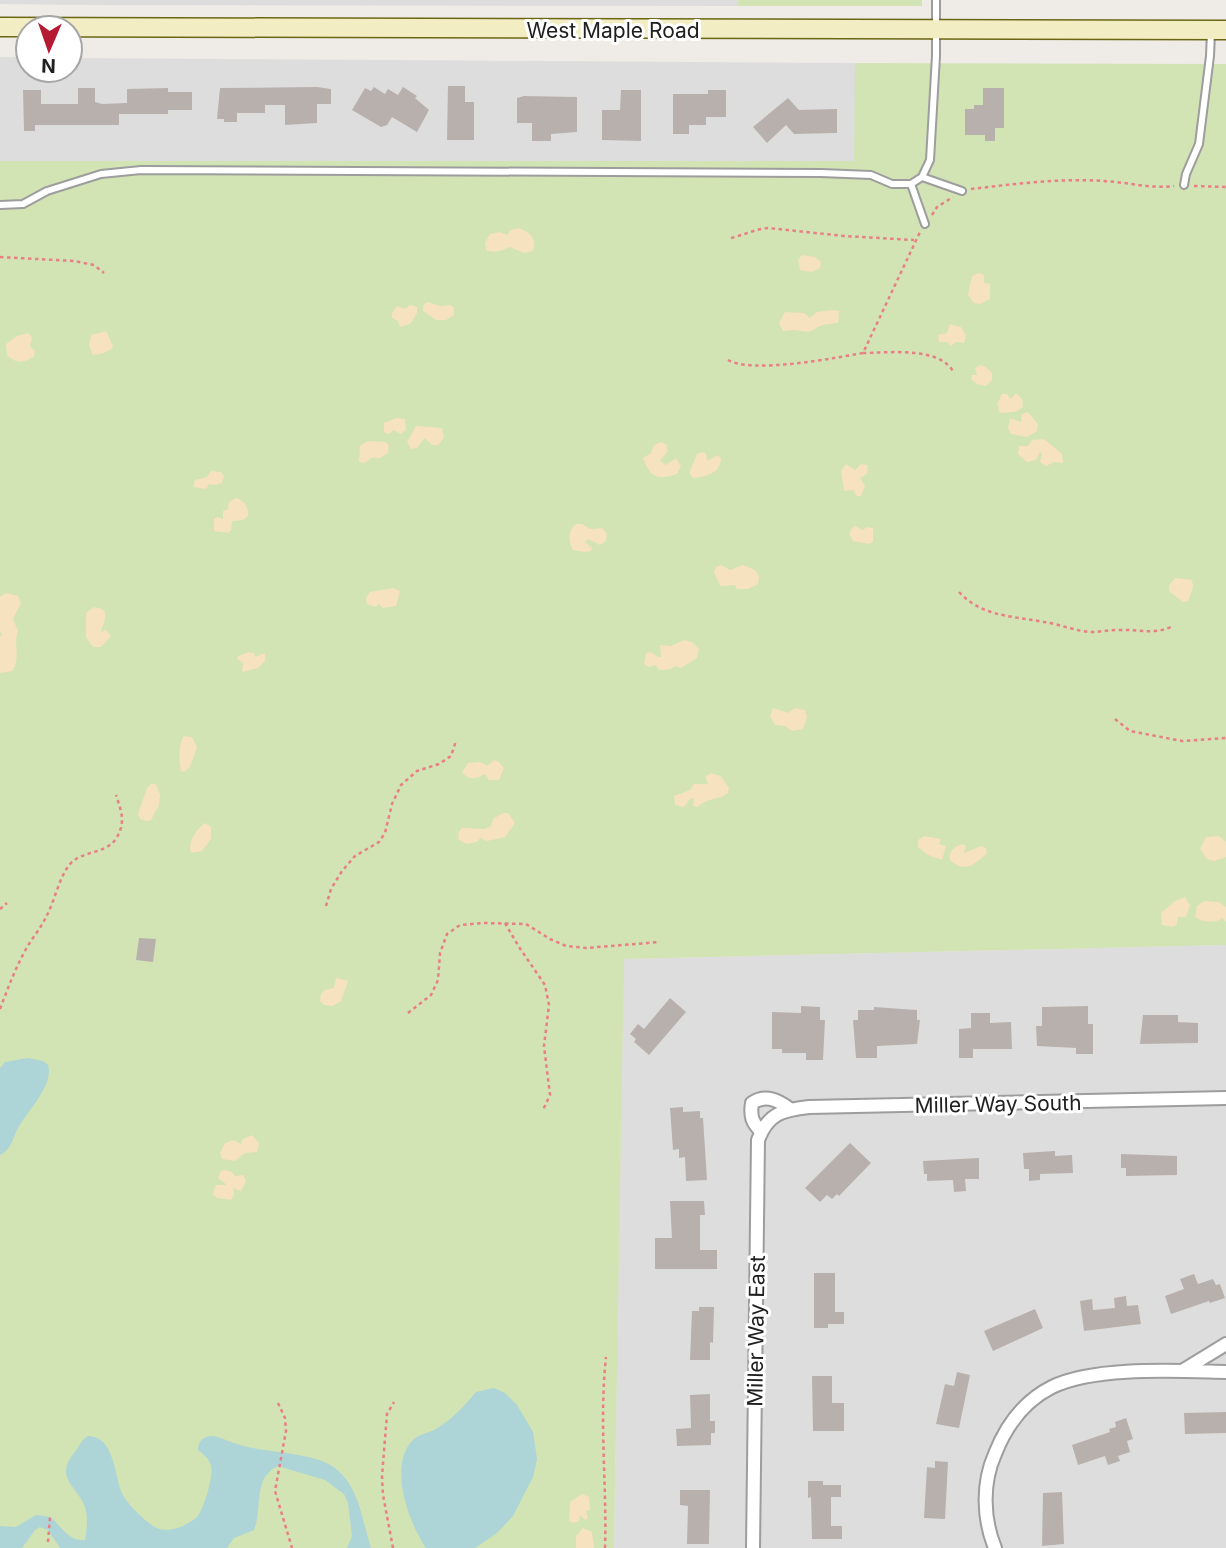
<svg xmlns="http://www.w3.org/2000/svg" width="1226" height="1548" font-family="Inter,sans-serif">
<rect width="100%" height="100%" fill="#efebe7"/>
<path fill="#dedddd" d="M0 0H738V6L87 5 0 4Z
M0 57H28V70H70V58L855 63V161H0Z
M1226 945V1548H614L623 959Z"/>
<path fill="#d2e3b4" d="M738 0H922V6H738Z
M855 63 1226 64V945L624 959 614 1548H0V161H854Z"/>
<path fill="#f6e2be" d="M518 228C529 231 538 239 533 251L524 253 510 247C503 250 494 254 486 250L485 243 490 234 499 232 507 235 511 230Z
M802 255 815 257 821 262 820 268 812 272 800 270 798 260Z
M979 273 984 275V283L990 284V299L980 304 974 303 968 295 972 276Z
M427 302 441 306 451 305 454 308V315L446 320H436L423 311V306Z
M410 305 417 307V313L410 324 400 327 398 321 392 318V313L397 306 405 309Z
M832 310 839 311 838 323 822 325 809 332 794 330 783 331 779 323 785 312 804 313 810 318 817 312Z
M950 324 961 327 966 336 964 343 957 342 950 346 948 342H939L938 335 947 333Z
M106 331 113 346 112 349 101 354 93 355 89 345 91 335Z
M29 333 32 338 30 346 35 351 34 357C24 362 17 365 7 355L6 344 17 336Z
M980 365 986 367 992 373V380L986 386 977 384 971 379 972 375H977L975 368Z
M1016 393 1022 399 1023 407 1015 412 1000 413 997 404 1002 394H1007L1011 399Z
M1028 412 1038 424 1037 431 1027 437 1011 434 1008 428 1010 418 1021 422 1022 414Z
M396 418 405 419 406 430 401 434 394 430 388 434 384 432V423Z
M416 426 442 428 444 438 438 445H432L425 438 417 448 411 449 407 442Z
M1044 439 1062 454 1063 463 1054 462 1046 466 1040 462 1042 454 1040 452 1036 460 1027 462 1018 454 1019 446H1028L1032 440Z
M368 441 386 442 389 446 388 453 380 458H371L365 463 359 462 360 446Z
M661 442 666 444 668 451 660 461 666 465 676 458 681 466 677 474C658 480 651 479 643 458L651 453 654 445Z
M701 452 706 453 707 461 718 455 721 459C720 473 706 477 693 478L689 473 697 454Z
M846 464 855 470 861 464 868 465 867 474 860 478 865 486 861 496H857L853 490 844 491 841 471Z
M211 471 221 472 224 476 222 483 216 485 209 484 206 489 193 487 195 480 207 477Z
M236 498C244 500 249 508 248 516L243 520 232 521 231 530 228 533 214 531V519L217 517 223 519V511L228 509 229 502Z
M576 524H582L590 529 602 528 607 534 606 541 600 545 588 539 585 542 592 548 591 551 584 552 573 550C568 542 568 530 576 524Z
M856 526 862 530 868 527 873 528V542L869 544 853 541 849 534 852 528Z
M721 565 730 570 743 565 755 570 759 576 758 584 748 589H737L735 585 720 586 714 572 716 567Z
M1175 578 1192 580 1193 587 1188 601 1183 602 1169 591V585Z
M393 588 400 591 396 606 383 608 379 604 376 607 367 604 366 598 370 592Z
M6 593 18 596 21 603 13 619 18 631C13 644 21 660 12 671L0 673V637L2 635 0 630V597Z
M94 607C112 609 104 621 101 632L106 630 111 636 101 647H93L86 637V613Z
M684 640 692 642 699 649 697 658 681 668 675 666 671 669 662 670 658 669 656 665 649 667 644 664 646 653 651 652 658 657H661L660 645 671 646Z
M249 652 254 653 255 657 265 653V661L258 668 242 672 243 663 237 659 238 656Z
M773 708 788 713 795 708 805 710 807 717 803 729 792 731 785 726 775 725 770 716Z
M184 736 192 737 197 747 190 767 184 772 181 771C179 762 178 744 184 736Z
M494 760 499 762 504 768 499 780H489L485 774C476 779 470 781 462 772L468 763 480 762 487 766Z
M711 773 721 776 729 788 728 793C718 801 707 797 698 807L693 806 694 798 689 800 684 807 675 805 674 796 690 790 694 784H708L705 777Z
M151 784H156L160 795 159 805 151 820 147 821 140 819 138 814 147 788Z
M503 813H508L515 823 505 837 487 841 480 838 477 842 467 844 458 839 459 832 462 828 484 829 491 826 493 819Z
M205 823 211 827V839L202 851 191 853C187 843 197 828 205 823Z
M924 836 941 839 939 844 946 846 942 860 928 855 918 847V840Z
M1206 837 1219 836 1226 842V857L1214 861 1207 859 1200 849Z
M963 844 966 846 964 853 981 846 986 848 987 853C975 864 966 874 950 860 948 851 955 846 963 844Z
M1185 897 1190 905 1186 917H1178L1177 924 1173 927 1162 925 1161 913 1175 901Z
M1204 901 1219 902 1226 907V922L1222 918C1215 924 1203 922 1195 917L1197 906Z
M336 978 348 981 341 1001 333 1006 324 1005 320 1001 321 994 325 990 334 988Z
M252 1135 259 1143 257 1152 245 1153 235 1161 222 1159 220 1153 225 1143 234 1140 241 1144 243 1139Z
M224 1170 232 1172 235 1176 243 1175 246 1181 241 1191 233 1188 234 1195 231 1200 217 1198 213 1194 216 1185H227L218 1178 220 1172Z
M582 1494 589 1497 590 1510 586 1511 588 1518 585 1520 580 1515 579 1521 573 1523 569 1521 570 1502Z
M583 1528 592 1532 594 1548H576V1536Z"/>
<path fill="#add4d7" d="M28 1058 43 1061 48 1065C54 1083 30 1109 21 1123 13 1134 13 1149 0 1155V1068L5 1062Z
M494 1388 505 1393 517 1405 533 1432 537 1459 533 1477 513 1516 497 1533 475 1548H426C409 1523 388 1467 412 1441 418 1434 429 1433 436 1429 453 1419 464 1406 476 1392Z
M88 1436C114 1437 114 1472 121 1491 124 1501 147 1524 157 1528 169 1534 188 1525 197 1517 204 1509 214 1475 211 1466 209 1458 204 1455 198 1450 198 1442 202 1437 211 1436 220 1436 228 1442 237 1444 263 1453 311 1452 332 1466 360 1485 361 1518 371 1548H347L352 1536 348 1503 344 1494 325 1480 278 1466C252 1478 263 1508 254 1530L234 1538 227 1548H60L48 1530 40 1527 35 1530 22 1548H0V1526L16 1527 36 1515 50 1517C62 1526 68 1542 85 1540 87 1530 88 1516 85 1507 77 1485 54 1479 74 1453 79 1447 81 1440 88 1436Z"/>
<path fill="#b8b0ad" d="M448 86H465V102H474V140H447Z
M317 87 331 89V104H317V123L285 125V105H265V113H237V122H224V119H217L220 88Z
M374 87 385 94 388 89 398 95 403 87 417 96 415 98 429 110 417 132 392 117 387 125 381 127 352 110 365 88 371 91Z
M78 88H95V102L102 104 127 103V89L168 88V92H192V110H168V114H119V125H35V131H24L23 90H41V104H78Z
M983 88H1004V128H995V141H985V135H965V109H974V105H983Z
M621 90H641V141L602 140V110H620Z
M708 90H726V117H706V125H689V134H673V94H708Z
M524 96 577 97V132L551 134V141H532V123H517V98Z
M788 98 799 110 837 109V133L794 134 786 125 767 143 753 127Z
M139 938 156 939 153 962 136 960Z
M670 998 686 1012 649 1055 634 1042 636 1039 630 1034 638 1024 644 1029Z
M801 1006 820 1007V1020H825L823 1060H806V1053H782V1049H772V1012L801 1013Z
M1088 1006V1024H1093V1054H1076V1048L1037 1046 1036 1026H1042V1007Z
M874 1007 917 1010V1020H920L917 1044 877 1046V1058H856L853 1020H858V1010H874Z
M971 1013H990V1023L1011 1022 1012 1049H973V1058H959V1029L971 1028Z
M1143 1015H1178V1022L1198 1023V1043L1140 1044Z
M683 1107V1112L700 1111V1118H703L707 1180 686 1181 685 1157 679 1158V1149L673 1150 670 1108Z
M850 1143 871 1163 839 1196 837 1194 832 1199 827 1195 820 1202 805 1188Z
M1055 1151V1156L1072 1155 1073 1173 1040 1174V1180L1029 1181V1169H1024L1023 1153Z
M1121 1154 1177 1156V1175L1126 1176V1168H1121Z
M979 1158V1179H965L966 1191 954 1192 953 1180 927 1181V1174H924L923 1161Z
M670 1201H704L705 1215H700V1250H717V1269H655V1238H672Z
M814 1273H835V1312H844V1324H828V1328H814Z
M1194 1274 1198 1284 1213 1279 1216 1285 1220 1284 1225 1298 1210 1303 1209 1301 1171 1314 1165 1296 1184 1289 1180 1279Z
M1126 1296 1127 1306 1138 1305 1141 1324 1084 1331 1080 1301 1092 1299 1093 1310 1115 1308 1114 1298Z
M699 1307H714L713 1343 710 1342V1360H690L692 1311H699Z
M1035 1309 1043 1328 993 1351 984 1331Z
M957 1372 970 1375 959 1428 936 1424 945 1384 954 1386Z
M812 1376H832V1403H844V1431H813Z
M710 1394V1421H715V1433H711V1445L677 1446 676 1429 691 1428 690 1395Z
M1226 1412V1433L1185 1434 1184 1413Z
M1126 1418 1133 1439 1127 1441 1130 1452 1118 1456 1120 1461 1108 1465 1105 1456 1078 1465 1072 1445 1110 1432 1109 1429 1116 1427 1115 1422Z
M935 1461 948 1462 945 1519 924 1518 927 1467 935 1468Z
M808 1481H823V1485H841V1497H831V1526H842V1539H812L811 1497 808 1498Z
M680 1490H710L709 1544H687L688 1506 680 1505Z
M1062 1492 1064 1544 1042 1546 1043 1493Z"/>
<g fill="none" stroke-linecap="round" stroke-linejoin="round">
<g stroke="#9d9d9d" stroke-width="10">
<path id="service" d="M922 177 962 191
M911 184 925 224
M1184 185 1186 174 1199 144 1210 56 1211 32
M0 205 23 204 47 191 101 174 141 170 821 173 871 175 892 184H911L922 177 930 160 936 56V0"/>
</g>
<g stroke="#9d9d9d" stroke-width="16">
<path id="minor" d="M761 1131C752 1123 750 1116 752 1103 766 1094 778 1100 790 1109
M1182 1371 1226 1344
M753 1548 758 1140C768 1113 783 1110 809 1107L1226 1098
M995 1548C983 1519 982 1483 995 1454 1006 1426 1024 1401 1052 1387 1095 1366 1178 1371 1226 1372"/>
</g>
<g stroke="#6a6613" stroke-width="21">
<path id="secondary" d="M0 27 1226 30"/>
</g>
<path stroke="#e97f85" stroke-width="2.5" stroke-dasharray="3.5 3.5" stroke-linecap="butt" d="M1194 186 1226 187
M971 189C1014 184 1060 178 1103 181 1127 182 1150 189 1174 186
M932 215 937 207 953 197
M731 238C744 235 755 229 768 228L844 236 914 240
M0 257 74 261 94 265 104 273
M863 353C888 353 937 346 953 371
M728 360C752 374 834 358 863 353L920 232
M959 592C982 617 1013 616 1044 622 1059 624 1075 631 1091 632 1100 632 1109 630 1118 630 1137 629 1152 635 1171 627
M1115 719 1130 731 1182 741 1226 738
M326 906 331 889 342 871 355 856 379 842 385 833 392 804 401 785 417 771 439 764 451 756 456 741
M0 909 7 903
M505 923 519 947 545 985 549 1005 544 1046 550 1095 543 1110
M0 1009C8 988 15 969 26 949 32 938 41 928 46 917 55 901 59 876 71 863 84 850 108 854 117 837 126 822 121 810 116 795
M408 1013 431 995 438 980 440 953 447 934 460 925 484 923 526 924 550 939 566 946 586 948 660 942
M278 1403 285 1418 286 1431 275 1491 292 1548
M48 1542 50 1517
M393 1548 383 1495 382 1476 387 1414 394 1402
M605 1548C607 1484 599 1421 606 1357"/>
<use href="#service" stroke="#fff" stroke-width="6"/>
<use href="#minor" stroke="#fff" stroke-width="12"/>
<use href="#secondary" stroke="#f2edc2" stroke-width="18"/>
</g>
<g text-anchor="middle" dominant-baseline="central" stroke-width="6" stroke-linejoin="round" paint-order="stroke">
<g font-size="21" fill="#202020" stroke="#fff">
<text x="613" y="30">West Maple Road</text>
<text transform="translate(998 1104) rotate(-1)">Miller Way South</text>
<text transform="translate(756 1331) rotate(-89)">Miller Way East</text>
</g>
</g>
<g transform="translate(49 49) rotate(182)"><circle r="33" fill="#ffffff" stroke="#a6a6a6" stroke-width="2"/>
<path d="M0-5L12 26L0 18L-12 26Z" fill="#b61932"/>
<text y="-10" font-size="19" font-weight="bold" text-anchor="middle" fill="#202020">N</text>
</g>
</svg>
